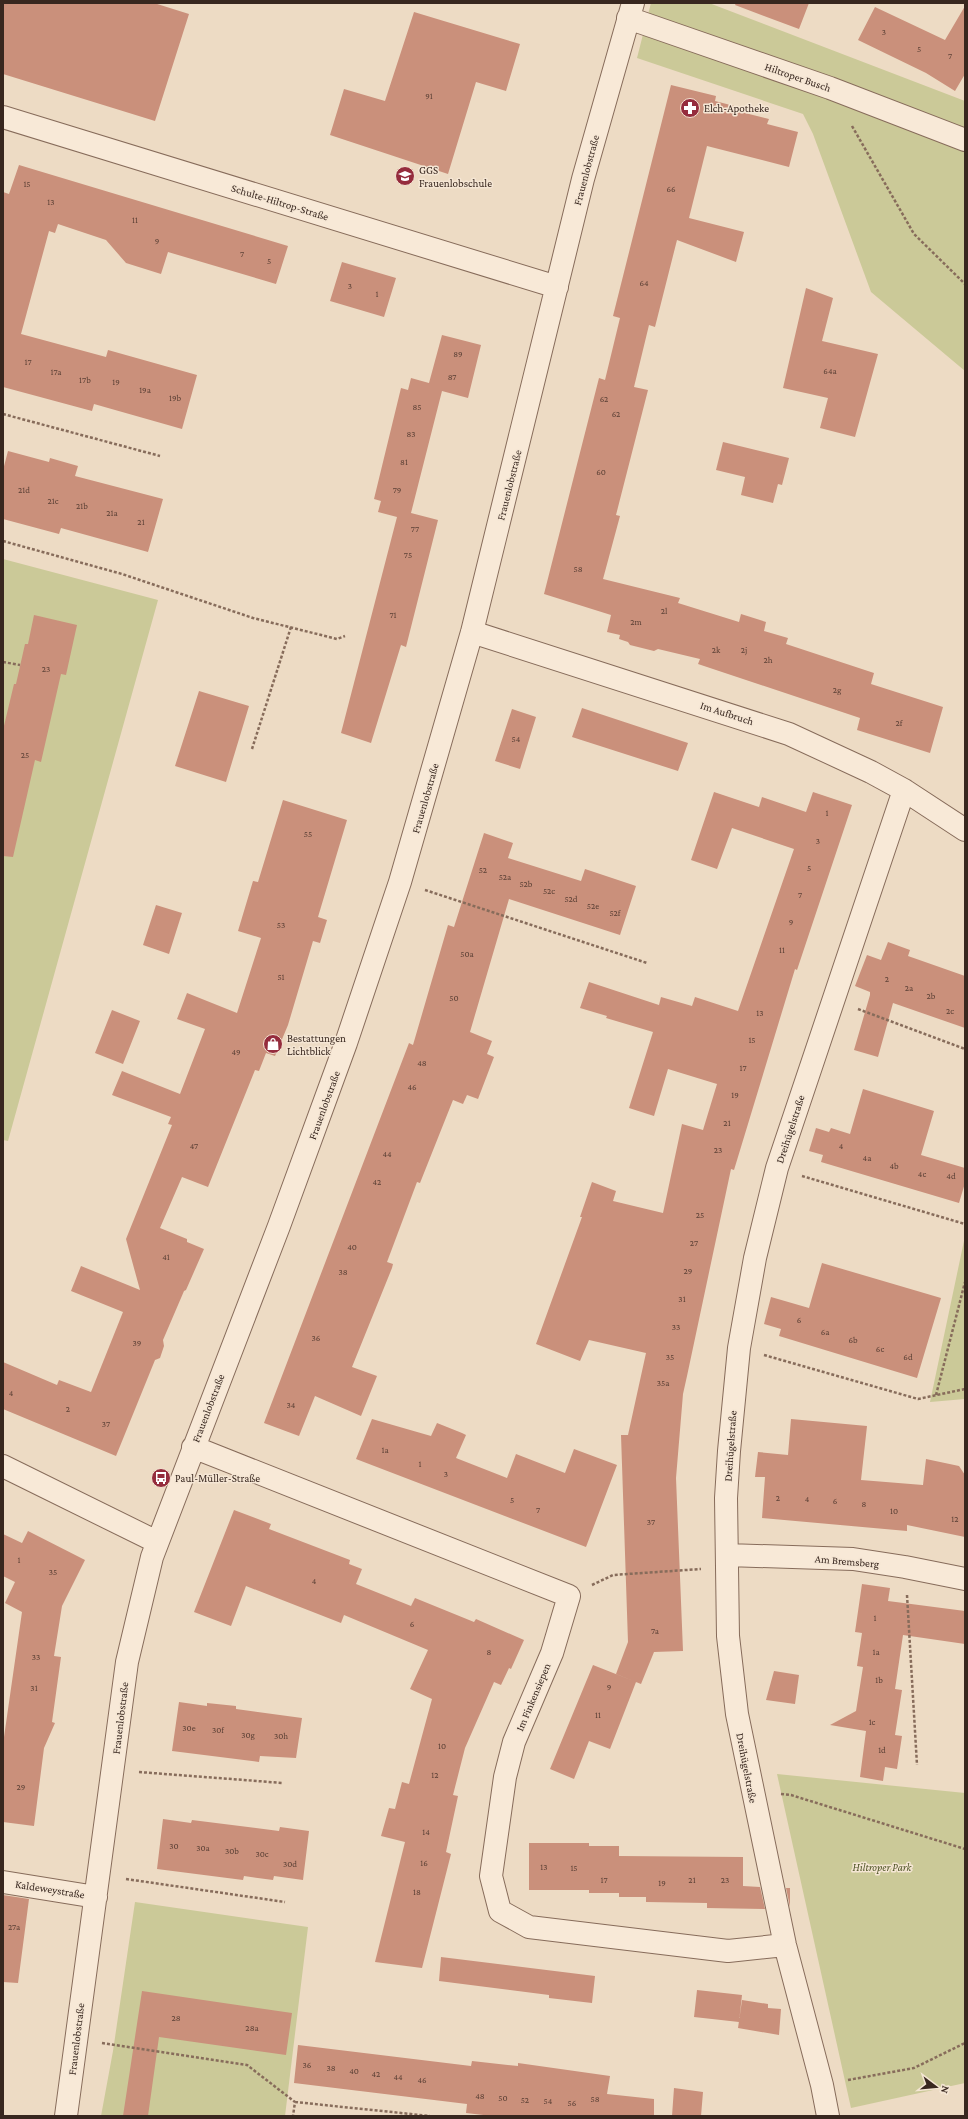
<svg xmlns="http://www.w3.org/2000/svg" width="968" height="2119" font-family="'Crimson Pro',serif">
<rect width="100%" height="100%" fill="#eddbc4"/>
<path fill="#cbc998" d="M651 3H709L965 101V371L871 292 813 134 803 114 637 58Z
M3 559 158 600 8 1141 3 1140Z
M965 1236V1399L930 1402Z
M777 1774 965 1793V2083L851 2108Z
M135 1902 308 1927 285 2116H101L113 2051Z"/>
<path fill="#ca907b" d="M3 3H154L189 14 155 121 3 74Z
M736 3H809L799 29 735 5Z
M965 6V74L955 91 926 73 858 40 875 7 945 40Z
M414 12 520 44 506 91 476 82 448 174 330 135 344 89 385 101Z
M671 85 716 96 715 101 742 108 741 112 769 119 767 124 798 132 789 167 707 146 689 218 744 232 736 262 677 240 655 327 649 325 634 387 648 390 616 515 620 516 603 579 680 598 678 603 739 622 741 614 766 622 764 631 788 638 786 644 874 673 871 684 943 707 930 753 857 730 860 718 698 664 700 659 658 649 654 651 630 645 628 642 619 639 620 635 607 632 611 615 544 594 599 378 605 380 620 318 613 316Z
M19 165 288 246 276 284 168 252 161 274 126 263 106 240 58 224 55 233 49 231 21 334 106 357 108 350 197 375 182 429 94 404 92 411 3 387V192L9 194Z
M342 262 396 278 384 317 330 301Z
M806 288 833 298 822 341 878 354 855 437 820 428 828 398 783 388Z
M442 335 481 345 468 398 442 391 411 513 438 520 406 647 401 645 371 743 341 733 397 517 378 512 381 501 374 499 401 388 408 390 411 378 429 383Z
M723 442 789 458 782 485 778 484 773 503 741 495 745 477 716 470Z
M8 451 49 462 50 458 78 466 75 476 163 499 148 552 61 528 59 534 3 519V470Z
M34 615 77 625 66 675 61 674 41 762 35 760 13 857 3 856V730L14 684H16L25 644H28Z
M199 691 249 706 226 782 175 766Z
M582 708 688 743 678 771 572 737Z
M512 709 536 717 520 769 495 761Z
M714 792 759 807 762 797 806 812 813 792 852 805 797 970 795 969 734 1170 731 1169 687 1376 683 1394 676 1478 683 1651 654 1652 641 1684 616 1674 628 1642 621 1435H628L646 1353 589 1340 580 1361 536 1344 582 1217H580L592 1182 616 1191 613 1201 663 1213 682 1124 703 1130 717 1084 668 1069 654 1116 629 1108 653 1032 606 1018 607 1016 580 1008 589 982 659 1005 661 997 692 1006 695 997 738 1011 794 849 732 828 717 869 691 860Z
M283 800 347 820 318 917 327 920 320 943 313 941 288 1025 275 1056 266 1053 259 1071 255 1070 208 1187 182 1177 160 1228 187 1239V1242L204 1249 186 1290 184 1291 163 1340 164 1346 160 1358 155 1360 116 1456 3 1409V1362L57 1385 59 1380 91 1392 123 1312 71 1291 81 1266 140 1290 126 1239 172 1125 168 1124 171 1117 112 1095 122 1071 180 1094 205 1029 177 1019 187 993 237 1013 261 938 238 931 253 881 258 882Z
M484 833 513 843 508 858 581 881 585 869 636 886 620 935 509 899 470 1032 492 1041 487 1054 494 1057 478 1099 467 1095 463 1104 453 1100 420 1183 417 1182 387 1262 393 1264 392 1268 352 1367 377 1376 361 1416 315 1396 299 1436 264 1423 409 1043 413 1045 448 925 454 927Z
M156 905 182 913 169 954 143 945Z
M888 942 910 950 908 956 965 976V1028L893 1003 878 1057 854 1050 870 995V992L855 986 867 955 881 960Z
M112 1010 140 1021 123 1064 95 1053Z
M863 1089 934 1111 921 1155 965 1168V1183L959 1203 821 1162 823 1155 809 1151 816 1128 829 1132 831 1128 850 1134Z
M822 1263 941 1298 917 1378 779 1336 781 1329 764 1324 771 1297 809 1308Z
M372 1419 431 1436 437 1423 462 1433 466 1435 456 1458 507 1478 516 1454 565 1473 574 1449 617 1465 586 1547 356 1459Z
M791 1419 867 1426 861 1480 923 1485 926 1459 959 1466 965 1475V1537L907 1525V1531L762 1518 765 1477H755L758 1452 788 1455Z
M234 1510 271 1524 269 1529 350 1560 349 1564 362 1569 356 1584 411 1606 415 1598 474 1622 476 1619 524 1640 511 1669 509 1668 501 1685 494 1682 465 1748 453 1795 458 1796 446 1852 451 1854 422 1968 375 1962 405 1842 381 1836 389 1808 395 1809 402 1782 409 1784 432 1699 410 1689 428 1650 344 1615 341 1623 246 1586 231 1626 194 1612Z
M28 1531 85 1560 62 1606 54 1656 61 1657 52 1722 55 1723 44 1748 34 1826 3 1822V1744L22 1612 5 1603 15 1582 3 1576V1534L22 1543Z
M862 1584 890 1588 888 1601 965 1611V1644L903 1635 895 1689 902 1690 895 1735 902 1736 897 1769 885 1767 883 1781 860 1777 866 1731 830 1725 856 1711 863 1667 857 1666 862 1633 855 1632Z
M593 1665 636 1682 610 1749 589 1741 574 1779 550 1769Z
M774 1671 799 1675 795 1704 766 1700Z
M179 1702 207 1706V1703L236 1706V1709L302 1718 296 1758 260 1756 259 1762 172 1751Z
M163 1819 191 1823 192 1820 279 1831 280 1827 309 1831 303 1880 274 1876 273 1880 244 1876 243 1880 157 1869Z
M529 1843H589V1846H619V1856L743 1857V1886L760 1887 765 1909 707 1908V1903L646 1902V1897H619V1893H589V1890H529Z
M786 1888H790V1907Z
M3 1895 29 1899 18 1983 3 1982Z
M441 1957 595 1976 592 2003 549 1998V1995L439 1981Z
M697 1990 742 1995 739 2022 694 2017Z
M142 1991 292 2013 286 2055 159 2037 148 2116H123Z
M742 2000 768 2004V2008L781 2009 779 2035 738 2028Z
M298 2045 471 2066 472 2061 518 2066V2063L610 2076 607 2094 654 2099V2116H492L466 2113 467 2104 294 2083Z
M674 2088 703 2092 701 2116H672Z"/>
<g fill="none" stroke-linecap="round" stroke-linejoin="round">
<g stroke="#876c5b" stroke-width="24">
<path id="street" d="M628 18 830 88 965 140
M3 117 557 287
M472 632 789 734 871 772 904 790 965 830
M193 1447 569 1596 552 1653 514 1742 505 1777 491 1876 500 1911 529 1927 728 1951 785 1945
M3 1466 157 1542
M727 1555 853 1559 905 1567 965 1579
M3 1882 96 1897
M66 2116 127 1662 152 1557 279 1226 346 1043 400 882 472 632 583 179 633 3
M828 2116 822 2085 785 1945 737 1714 728 1636 726 1498 729 1451 739 1348 755 1258 777 1168 904 790"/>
</g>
<path stroke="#876c5b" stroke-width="2.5" stroke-dasharray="3 2" stroke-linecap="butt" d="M852 126 914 234 965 284
M3 414 160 456
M3 541 122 574 253 618 337 639 345 636
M3 662 20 665
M252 749 291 627
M425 890 647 963
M858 1009 965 1049
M802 1176 965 1224
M764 1355 918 1399 965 1389
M936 1395 965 1282
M592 1585 613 1575 701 1569
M907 1595 917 1765
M139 1772 283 1783
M781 1794 791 1795 965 1849
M126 1879 285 1902
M102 2043 247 2065 295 2102 293 2116
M848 2080 914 2068 965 2043
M295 2102 430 2116"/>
<use href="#street" stroke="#f8e9d7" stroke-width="22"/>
</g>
<defs>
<g id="pharmacy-disc" transform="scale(1)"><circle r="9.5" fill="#952c3d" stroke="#f5e6d4"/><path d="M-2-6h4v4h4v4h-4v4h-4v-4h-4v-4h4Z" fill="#fff"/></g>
<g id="school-disc" transform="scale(1)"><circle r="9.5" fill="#952c3d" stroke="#f5e6d4"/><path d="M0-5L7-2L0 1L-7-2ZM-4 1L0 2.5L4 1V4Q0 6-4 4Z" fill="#fff"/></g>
<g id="shop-disc" transform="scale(1)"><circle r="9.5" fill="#952c3d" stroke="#f5e6d4"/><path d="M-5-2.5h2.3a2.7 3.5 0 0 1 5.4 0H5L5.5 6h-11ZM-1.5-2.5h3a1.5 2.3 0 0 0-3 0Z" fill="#fff"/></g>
<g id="bus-disc" transform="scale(1)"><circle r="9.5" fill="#952c3d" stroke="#f5e6d4"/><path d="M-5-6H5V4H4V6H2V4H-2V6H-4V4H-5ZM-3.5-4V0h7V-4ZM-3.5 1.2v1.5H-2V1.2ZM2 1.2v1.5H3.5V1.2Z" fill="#fff"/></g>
</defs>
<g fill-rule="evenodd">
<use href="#pharmacy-disc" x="690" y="108"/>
<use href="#school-disc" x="405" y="176"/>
<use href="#shop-disc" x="273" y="1044"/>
<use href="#bus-disc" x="161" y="1478"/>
</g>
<g text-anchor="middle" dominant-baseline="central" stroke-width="3" stroke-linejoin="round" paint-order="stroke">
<g font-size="9" fill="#5c4136">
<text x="884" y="32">3</text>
<text x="919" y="49">5</text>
<text x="950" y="56">7</text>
<text x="429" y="96">91</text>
<text x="27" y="184">15</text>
<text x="671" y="189">66</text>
<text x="51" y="202">13</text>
<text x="135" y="220">11</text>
<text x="157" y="241">9</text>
<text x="242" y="254">7</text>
<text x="269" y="261">5</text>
<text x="644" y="283">64</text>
<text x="350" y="286">3</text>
<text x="377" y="294">1</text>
<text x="458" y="354">89</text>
<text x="28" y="362">17</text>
<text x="830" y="371">64a</text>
<text x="56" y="372">17a</text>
<text x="452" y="377">87</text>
<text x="85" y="380">17b</text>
<text x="116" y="382">19</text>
<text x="145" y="390">19a</text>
<text x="175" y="398">19b</text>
<text x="604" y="399">62</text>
<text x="417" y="407">85</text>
<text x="616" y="414">62</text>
<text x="411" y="434">83</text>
<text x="404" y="462">81</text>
<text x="601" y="472">60</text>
<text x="24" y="490">21d</text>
<text x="397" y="490">79</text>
<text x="53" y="501">21c</text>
<text x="82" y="506">21b</text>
<text x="112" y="513">21a</text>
<text x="141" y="522">21</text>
<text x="415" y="529">77</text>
<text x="408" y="555">75</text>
<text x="578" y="569">58</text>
<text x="664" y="611">2l</text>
<text x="393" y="615">71</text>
<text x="636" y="622">2m</text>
<text x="716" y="650">2k</text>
<text x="744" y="650">2j</text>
<text x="768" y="660">2h</text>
<text x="46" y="669">23</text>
<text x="837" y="690">2g</text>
<text x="899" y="723">2f</text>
<text x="516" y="739">54</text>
<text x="25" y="755">25</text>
<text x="827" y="813">1</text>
<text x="308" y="834">55</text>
<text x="818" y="841">3</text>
<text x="809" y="868">5</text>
<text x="483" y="870">52</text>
<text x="505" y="877">52a</text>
<text x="526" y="884">52b</text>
<text x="549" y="891">52c</text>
<text x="800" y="895">7</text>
<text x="571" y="899">52d</text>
<text x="593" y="906">52e</text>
<text x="615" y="913">52f</text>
<text x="791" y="922">9</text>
<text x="281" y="925">53</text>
<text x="782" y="950">11</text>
<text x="467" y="954">50a</text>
<text x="281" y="977">51</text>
<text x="887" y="979">2</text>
<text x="909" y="988">2a</text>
<text x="931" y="996">2b</text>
<text x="454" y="998">50</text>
<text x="950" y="1011">2c</text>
<text x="760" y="1013">13</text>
<text x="752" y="1040">15</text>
<text x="236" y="1052">49</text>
<text x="422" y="1063">48</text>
<text x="743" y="1068">17</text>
<text x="412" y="1087">46</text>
<text x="735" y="1095">19</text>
<text x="727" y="1123">21</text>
<text x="194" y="1146">47</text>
<text x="841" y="1146">4</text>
<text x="718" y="1150">23</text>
<text x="387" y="1154">44</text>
<text x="867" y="1158">4a</text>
<text x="894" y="1166">4b</text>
<text x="922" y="1174">4c</text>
<text x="951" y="1176">4d</text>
<text x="377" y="1182">42</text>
<text x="700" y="1215">25</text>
<text x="694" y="1243">27</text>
<text x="352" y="1247">40</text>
<text x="166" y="1257">41</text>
<text x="688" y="1271">29</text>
<text x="343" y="1272">38</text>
<text x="682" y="1299">31</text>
<text x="799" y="1320">6</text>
<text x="676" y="1327">33</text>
<text x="825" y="1332">6a</text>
<text x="316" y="1338">36</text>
<text x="853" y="1340">6b</text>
<text x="137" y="1343">39</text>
<text x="880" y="1349">6c</text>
<text x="670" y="1357">35</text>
<text x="908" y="1357">6d</text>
<text x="663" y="1383">35a</text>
<text x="11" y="1393">4</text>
<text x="291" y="1405">34</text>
<text x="68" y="1409">2</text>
<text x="106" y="1424">37</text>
<text x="385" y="1450">1a</text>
<text x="420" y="1464">1</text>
<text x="446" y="1474">3</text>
<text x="778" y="1498">2</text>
<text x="807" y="1499">4</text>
<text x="512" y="1500">5</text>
<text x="835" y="1501">6</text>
<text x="864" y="1504">8</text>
<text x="538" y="1510">7</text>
<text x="894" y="1511">10</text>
<text x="955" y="1519">12</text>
<text x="651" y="1522">37</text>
<text x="19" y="1560">1</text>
<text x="53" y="1572">35</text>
<text x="314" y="1581">4</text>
<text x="875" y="1618">1</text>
<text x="412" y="1624">6</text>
<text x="655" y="1631">7a</text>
<text x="489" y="1652">8</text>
<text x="876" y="1652">1a</text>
<text x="36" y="1657">33</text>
<text x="879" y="1680">1b</text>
<text x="609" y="1687">9</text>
<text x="34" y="1688">31</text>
<text x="598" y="1715">11</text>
<text x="872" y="1722">1c</text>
<text x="189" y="1728">30e</text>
<text x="218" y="1730">30f</text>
<text x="248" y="1735">30g</text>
<text x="281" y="1736">30h</text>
<text x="442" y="1746">10</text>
<text x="882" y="1750">1d</text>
<text x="435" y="1775">12</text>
<text x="21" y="1787">29</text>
<text x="426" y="1832">14</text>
<text x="174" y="1846">30</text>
<text x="203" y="1848">30a</text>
<text x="232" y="1851">30b</text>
<text x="262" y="1854">30c</text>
<text x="424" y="1863">16</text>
<text x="290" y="1864">30d</text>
<text x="544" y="1867">13</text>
<text x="574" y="1868">15</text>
<text x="604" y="1880">17</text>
<text x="692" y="1880">21</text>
<text x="725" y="1880">23</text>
<text x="662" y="1883">19</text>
<text x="417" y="1892">18</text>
<text x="14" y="1927">27a</text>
<text x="176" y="2018">28</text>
<text x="252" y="2028">28a</text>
<text x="307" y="2065">36</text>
<text x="331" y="2068">38</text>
<text x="354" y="2071">40</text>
<text x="376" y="2074">42</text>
<text x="398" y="2077">44</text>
<text x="422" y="2080">46</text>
<text x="480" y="2096">48</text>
<text x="503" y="2098">50</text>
<text x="595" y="2099">58</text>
<text x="525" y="2100">52</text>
<text x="548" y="2101">54</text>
<text x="572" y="2103">56</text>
</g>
<g font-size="11" fill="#38271f" stroke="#f5e6d4">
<text transform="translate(798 77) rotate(19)">Hiltroper Busch</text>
<text transform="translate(586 170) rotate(-75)">Frauenlobstraße</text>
<text transform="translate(280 202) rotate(17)">Schulte-Hiltrop-Straße</text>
<text transform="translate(509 485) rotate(-76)">Frauenlobstraße</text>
<text transform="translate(727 713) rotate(18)">Im Aufbruch</text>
<text transform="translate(425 798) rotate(-74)">Frauenlobstraße</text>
<text transform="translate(324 1105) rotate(-70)">Frauenlobstraße</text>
<text transform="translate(790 1129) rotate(-72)">Dreihügelstraße</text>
<text transform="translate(208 1408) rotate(-69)">Frauenlobstraße</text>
<text transform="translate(730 1446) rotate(-86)">Dreihügelstraße</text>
<text transform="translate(847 1561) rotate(5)">Am Bremsberg</text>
<text transform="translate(533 1697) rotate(-67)">Im Finkensiepen</text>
<text transform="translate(120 1718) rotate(-83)">Frauenlobstraße</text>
<text transform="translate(747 1768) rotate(79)">Dreihügelstraße</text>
<text transform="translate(50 1889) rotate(9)">Kaldeweystraße</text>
<text transform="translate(76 2039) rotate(-83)">Frauenlobstraße</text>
</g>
<g font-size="11" fill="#38271f" stroke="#f5e6d4" text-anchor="start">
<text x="704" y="108">Elch-Apotheke</text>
<text x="419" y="170">GGS<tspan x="419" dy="13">Frauenlobschule</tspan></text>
<text x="287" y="1038">Bestattungen<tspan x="287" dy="13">Lichtblick</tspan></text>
<text x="175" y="1478">Paul-Müller-Straße</text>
</g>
<g font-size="11" font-style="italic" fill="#4f5426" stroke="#f5e6d4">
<text x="882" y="1867">Hiltroper Park</text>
</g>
</g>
<rect width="968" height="2119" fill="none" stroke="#38271f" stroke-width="8"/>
<g transform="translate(936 2087) rotate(106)" stroke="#f5e6d4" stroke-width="3" paint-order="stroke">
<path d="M0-3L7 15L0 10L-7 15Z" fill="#38271f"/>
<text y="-6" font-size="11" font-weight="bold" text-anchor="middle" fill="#38271f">N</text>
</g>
</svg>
